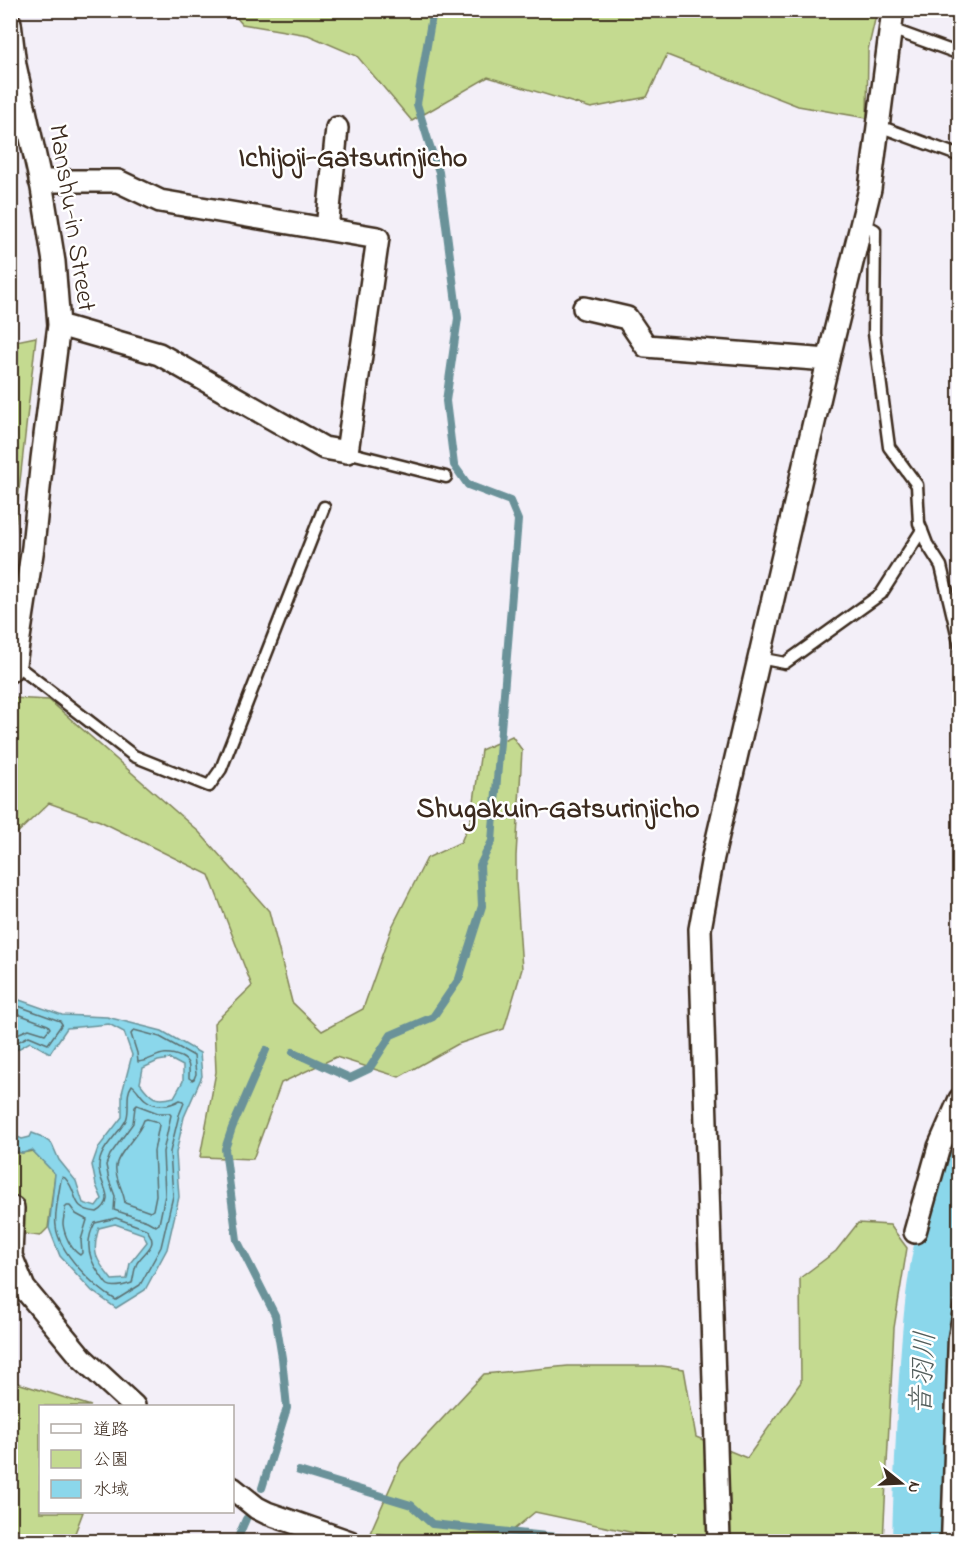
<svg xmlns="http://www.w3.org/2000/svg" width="970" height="1552" font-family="'Indie Flower','Klee One',sans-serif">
<rect width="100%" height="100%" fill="#f3eff8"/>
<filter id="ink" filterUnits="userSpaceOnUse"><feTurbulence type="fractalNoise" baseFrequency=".0167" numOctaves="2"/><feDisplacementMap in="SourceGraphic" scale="12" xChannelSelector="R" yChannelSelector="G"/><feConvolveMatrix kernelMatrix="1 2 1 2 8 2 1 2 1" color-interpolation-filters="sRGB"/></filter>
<g filter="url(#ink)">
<path fill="#c4da90" stroke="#808257" stroke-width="1.5" d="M231 11H877L868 50 867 118 798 106 667 55 647 97 591 108 488 77 412 121 357 56 308 35 242 24Z
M36 337 11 562V342Z
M11 698 49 700 199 832 269 911 292 1002 322 1031 363 1009 392 927 427 858 461 842 472 816 481 750 512 736 522 750 516 856V882L522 969 504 1029 458 1044 399 1077 336 1057 281 1083 253 1159 200 1157 216 1072 214 1023 252 986 209 875 100 821 49 803 11 839Z
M10 1151 22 1153 33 1151 55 1174 48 1228 40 1236 25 1234 11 1199Z
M858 1223 890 1225 907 1248 894 1328 883 1541H672L535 1512 500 1541H449L370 1533 401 1463 484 1374 568 1366H662L684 1369 696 1437 747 1458 801 1382 800 1278 836 1251Z
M11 1381 91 1406H40V1512H83L72 1541H11Z"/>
<path fill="#8bd7eb" stroke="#6b9299" stroke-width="1.5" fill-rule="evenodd" d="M11 997 62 1015 107 1017 162 1031 200 1053 202 1076 184 1117 176 1153 179 1197 167 1249 145 1290 116 1308 92 1291 60 1256 49 1228 55 1174 32 1150 23 1153 11 1151V1128L13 1135 22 1139 30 1137 32 1133 40 1136 52 1144 59 1160 76 1181 83 1203 96 1207 102 1199 96 1185 92 1165 98 1148 122 1117V1093L132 1055 124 1032 109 1024 67 1028 50 1053 30 1042 11 1053ZM170 1059 183 1066V1081L174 1097C155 1102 151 1098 140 1083L143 1068 158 1061ZM115 1224 143 1234 147 1242 130 1263 127 1279 112 1280C96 1260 91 1253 99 1228Z"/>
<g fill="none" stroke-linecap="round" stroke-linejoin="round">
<path stroke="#5b6f70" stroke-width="1.5" d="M10 1003 60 1021 62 1024 48 1044 29 1036 10 1046
M10 1011 48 1025 50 1028 45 1034 29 1029 10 1037
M134 1030 160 1037 194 1056 196 1074 194 1079 192 1080 189 1078C189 1068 191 1062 181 1057 160 1048 156 1060 138 1062L137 1053 131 1034Z
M132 1085C138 1089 140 1096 146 1100 156 1108 170 1106 180 1100L183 1101 184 1103 179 1115 170 1152 173 1196 161 1247 140 1285 116 1300C95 1288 58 1252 56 1226 54 1215 59 1192 61 1180L62 1177 65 1178C80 1194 69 1209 97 1212 119 1199 98 1185 99 1166 99 1152 112 1140 120 1129 122 1126 126 1122 127 1117 130 1106 125 1095 132 1085Z
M137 1105 158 1113H169L171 1115 163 1152 165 1195 159 1224 156 1226 147 1221 114 1210 115 1196 109 1180 106 1165 110 1155 133 1123 135 1107Z
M147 1119 158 1122 159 1125 154 1151 156 1195 153 1210 150 1212 125 1203C124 1191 114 1177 116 1166 118 1152 139 1136 144 1120Z
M67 1206H70L76 1214 87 1220 81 1240 82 1253 80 1255C71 1250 64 1234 63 1224 63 1219 65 1213 65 1208Z
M116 1218 146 1229C160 1246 146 1249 137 1263 134 1269 134 1276 132 1283 126 1285 114 1289 108 1285 105 1283 102 1277 99 1273 88 1258 85 1241 95 1223Z"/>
<path stroke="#6b9299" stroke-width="8" d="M293 1052 350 1078 369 1069 391 1035 433 1017 459 979 482 906 480 865 492 841 518 520 510 501 468 485 454 465 446 401 458 318 439 172 429 143 417 104 433 10
M299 1471 411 1505 432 1524 605 1542
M262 1488 287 1408 282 1358 275 1315 237 1240 225 1149 232 1128 266 1050
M236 1542 246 1519"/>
<path stroke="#8bd7eb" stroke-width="50" d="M917 1542C918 1499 920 1456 922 1414 926 1332 931 1250 960 1172"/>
<g stroke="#3b2a1e" stroke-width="15">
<path id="lane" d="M891 29 960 54
M879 126 960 156
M862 223 875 230 874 333 889 447 917 485 919 523 927 544 941 566 960 646
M347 452 446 477
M759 658 785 663 881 594 922 530
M15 664 134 756 209 786 221 769 324 507
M947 1542 954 1337 960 1304"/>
</g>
<g stroke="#3b2a1e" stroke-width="26">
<path id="street" d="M10 23 15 65 42 188 54 262 59 325 42 459 33 547 15 664 10 671
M40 181H118L160 201 378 238 347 452 324 448 159 354 59 325
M327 229 337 128
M584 308 627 318 646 346 828 360
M10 1207 13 1208 11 1256 24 1288 82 1358 134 1406
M915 1232 939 1147 960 1099
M232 1488 257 1508 267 1513 350 1542
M719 1542 700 929 713 857 834 336 870 189 893 10"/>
</g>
<use href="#lane" stroke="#fff" stroke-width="10"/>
<use href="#street" stroke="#fff" stroke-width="21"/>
</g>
</g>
<g text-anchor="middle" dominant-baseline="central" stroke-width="5" stroke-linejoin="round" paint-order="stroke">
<g font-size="27" fill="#3b2a1e" stroke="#fff">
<text transform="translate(71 218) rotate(81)">Manshu-in Street</text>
</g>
<g font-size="28" font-weight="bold" fill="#3b2a1e" stroke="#fff">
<text x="353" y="159">Ichijoji-Gatsurinjicho</text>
<text x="558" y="810">Shugakuin-Gatsurinjicho</text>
</g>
<g font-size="28" font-style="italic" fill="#535e5c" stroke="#fff">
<text transform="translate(925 1373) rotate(-87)">音羽川</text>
</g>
</g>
<rect width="970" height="1552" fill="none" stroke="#fff" stroke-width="36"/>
<rect x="18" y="18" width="934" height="1516" fill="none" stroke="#3b2a1e" stroke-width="2" filter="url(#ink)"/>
<rect x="39" y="1405" width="195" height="108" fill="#ffffff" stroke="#b1aaa5" stroke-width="1.5"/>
<rect x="51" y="1424" width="30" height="9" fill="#ffffff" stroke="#b1aaa5" stroke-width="1.5"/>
<text x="93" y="1435" font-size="18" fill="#3b2a1e">道路</text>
<rect x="51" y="1450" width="30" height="18" fill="#c4da90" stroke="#b1aaa5" stroke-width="1.5"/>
<text x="93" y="1465" font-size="18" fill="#3b2a1e">公園</text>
<rect x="51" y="1480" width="30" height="18" fill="#8bd7eb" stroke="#b1aaa5" stroke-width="1.5"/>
<text x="93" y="1495" font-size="18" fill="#3b2a1e">水域</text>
<g transform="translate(901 1483) rotate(108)" stroke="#ffffff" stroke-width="4.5" paint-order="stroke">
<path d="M0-4.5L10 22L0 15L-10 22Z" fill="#3b2a1e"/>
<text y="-9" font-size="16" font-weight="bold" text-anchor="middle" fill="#3b2a1e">N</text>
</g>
</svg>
